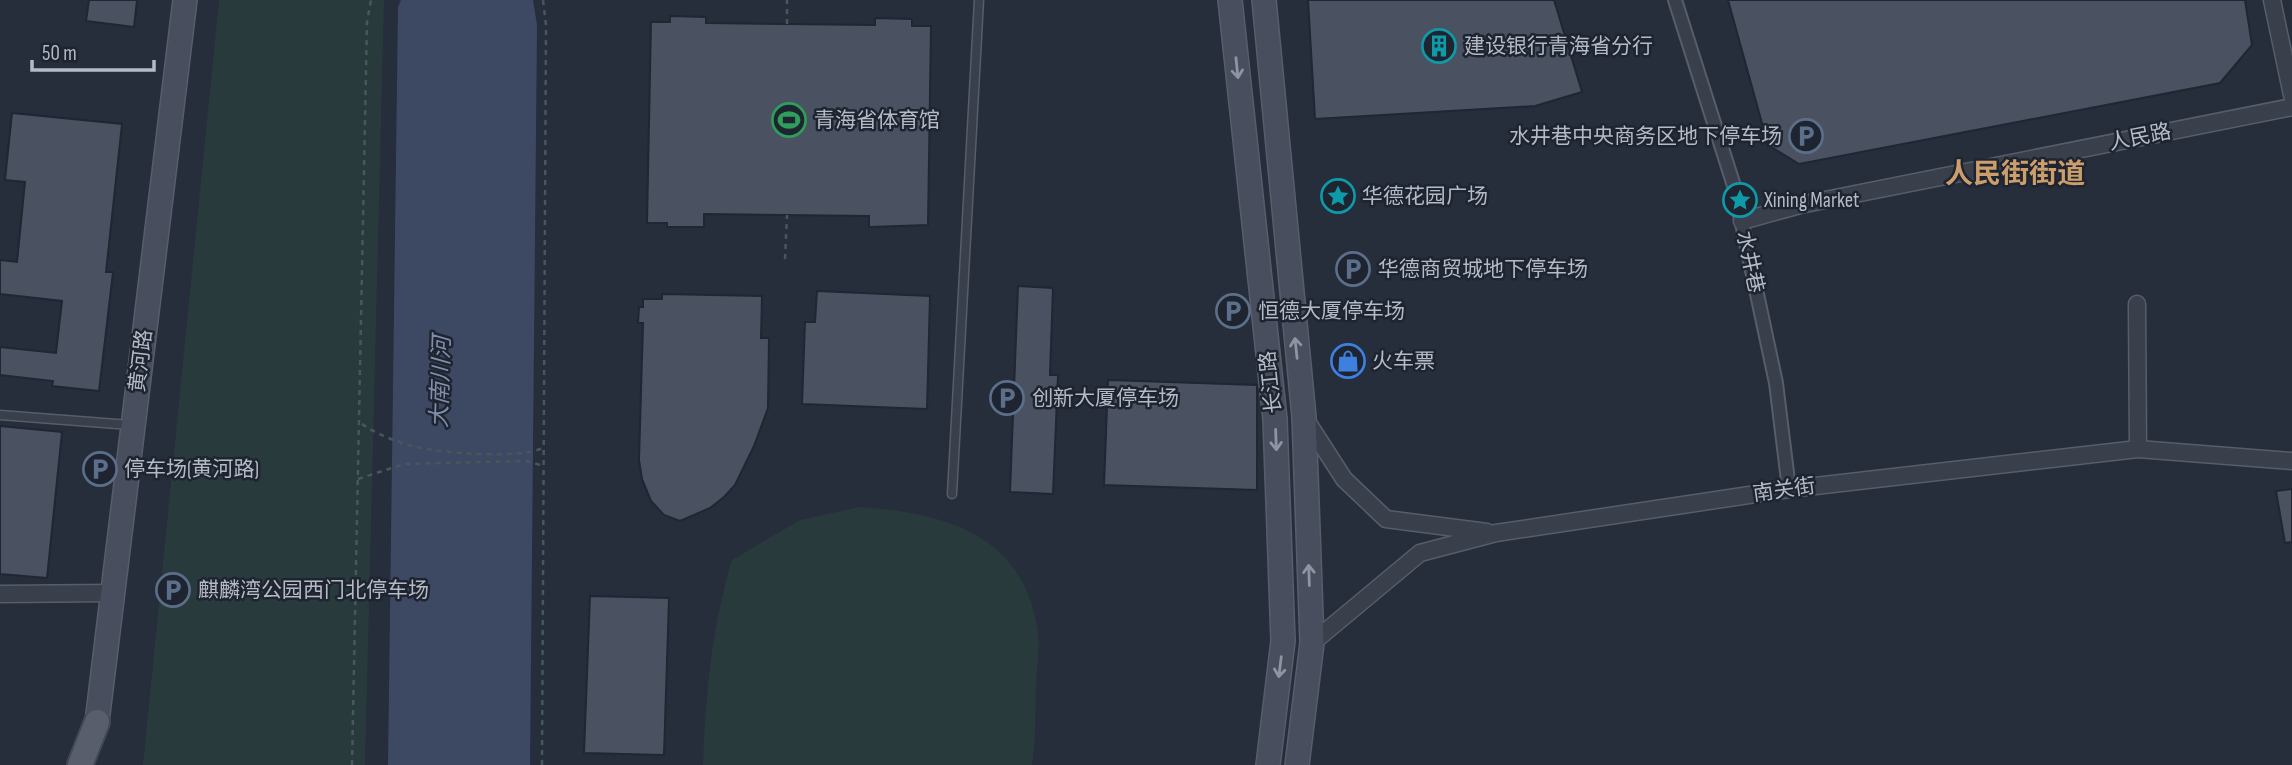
<svg xmlns="http://www.w3.org/2000/svg" width="2292" height="765" font-family="'Sofia Sans Condensed','Noto Sans SC',sans-serif">
<rect width="100%" height="100%" fill="#262d3b"/>
<path fill="#293a3d" d="M219 0H384L365 765H143Z
M860 507C946 513 1024 534 1038 632 1040 648 1037 668 1036 685 1035 712 1036 739 1032 765H703C705 696 712 626 732 560L800 520Z"/>
<path fill="#3d4962" d="M401 0H533L537 25 530 765H388L398 7Z"/>
<path fill="#4a5262" stroke="#202632" stroke-width="2" d="M89 0H137L134 27 86 21Z
M1308 0H1554L1582 92 1535 106 1315 119Z
M1728 0H2245L2252 45 2220 83 1799 164 1768 145Z
M670 16 706 17V23L875 25V18L912 19V26H931L928 225 869 227V216L704 214V227H667V223H647L651 22H670Z
M12 113 122 124 106 272H113L99 391 52 386 53 381 0 375V347L56 353 62 301 0 294V260L17 262 25 182 5 180Z
M1018 286 1053 288 1050 375H1058L1053 494 1010 492Z
M817 291 930 296 927 409 802 404 805 322H815Z
M662 294 762 296 761 338H769L768 408 754 446 735 485 724 497 710 508 680 521 664 515 651 501 642 479 639 460 643 323H638L639 307H643V299H662Z
M1108 380 1257 385V490L1104 485Z
M0 426 62 432 47 578 0 574Z
M2292 489V542L2285 543 2276 491Z
M590 596 669 598 664 755 584 753Z"/>
<g fill="none" stroke-linecap="round" stroke-linejoin="round">
<g stroke="#575d69" stroke-width="11">
<path id="service" d="M0 415 130 425
M952 494 979 0"/>
</g>
<g stroke="#575d69" stroke-width="16">
<path id="pedestrian" d="M1675 0 1734 186 1776 383 1789 489"/>
</g>
<g stroke="#575d69" stroke-width="19">
<path id="minor" d="M2272 0 2292 95
M1742 221 1800 205 2292 107
M2137 304 2138 449
M1306 420 1344 479 1386 519 1487 532
M0 594 112 593
M1312 643 1420 553 1496 533 1789 489 2138 449 2292 461"/>
</g>
<g stroke="#575d69" stroke-width="26">
<path id="secondary" d="M1230 0 1275 419 1283 641 1268 765
M1264 0 1304 417 1312 643 1297 765
M97 722 185 0"/>
</g>
<g stroke="#424854" stroke-width="28">
<path id="primary" d="M80 765 97 722"/>
</g>
<path stroke="#48575b" stroke-width="2.5" stroke-dasharray="5 5" stroke-linecap="butt" d="M787 24V0
M785 259 787 215
M362 424C378 435 397 442 416 447 444 453 520 460 545 447
M358 479 404 464 526 461 544 466
M352 765 367 22 371 0
M542 765 546 25 543 0"/>
<use href="#service" stroke="#393f4b" stroke-width="8"/>
<use href="#pedestrian" stroke="#393f4b" stroke-width="12"/>
<use href="#minor" stroke="#393f4b" stroke-width="16"/>
<use href="#secondary" stroke="#484e5e" stroke-width="23"/>
<use href="#primary" stroke="#585e6b" stroke-width="24"/>
</g>
<defs><path id="oneway-shaft" d="M-6 0H5M1.5-3L5.5 0L1.5 3" fill="none" stroke-width="1.6" stroke-linecap="round" stroke-linejoin="round" transform="scale(1.75)"/></defs>
<g stroke="#8f94a2">
<use href="#oneway-shaft" transform="translate(1237 68) rotate(84)"/>
<use href="#oneway-shaft" transform="translate(1296 348) rotate(-96)"/>
<use href="#oneway-shaft" transform="translate(1276 440) rotate(88)"/>
<use href="#oneway-shaft" transform="translate(1309 575) rotate(-92)"/>
<use href="#oneway-shaft" transform="translate(1280 667) rotate(97)"/>
</g>
<defs>
<g id="building-ring" transform="scale(1.75)"><circle r="9.5" fill="#1e2430" stroke="#0f9aa8" stroke-width="1.5"/><path d="M-4-6H4V6H1V3H-1V6H-4ZM-2.5-4.3h1.7v1.8h-1.7ZM.8-4.3h1.7v1.8H.8ZM-2.5-1h1.7V.8h-1.7ZM.8-1h1.7V.8H.8Z" fill="#0f9aa8"/></g>
<g id="stadium-ring" transform="scale(1.75)"><circle r="9.5" fill="#1e2430" stroke="#2e9e5b" stroke-width="1.5"/><path d="M0-5a6.5 5 0 1 0 0 10a6.5 5 0 1 0 0-10ZM-3.5-1.8h7v3.6h-7Z" fill="#2e9e5b"/></g>
<g id="parking-ring" transform="scale(1.75)"><circle r="9.5" fill="#1e2430" stroke="#5c6f8a" stroke-width="1.5"/><path d="M-3.5-5.5H1a3.5 3.5 0 0 1 0 7H-1V5.5H-3.5ZM-1-3.4V-.6H.8a1.4 1.4 0 0 0 0-2.8Z" fill="#5c6f8a"/></g>
<g id="sight-ring" transform="scale(1.75)"><circle r="9.5" fill="#1e2430" stroke="#0f9aa8" stroke-width="1.5"/><path d="M0-6L1.8-2.2L6-1.7L2.9 1.2L3.7 5.4L0 3.3L-3.7 5.4L-2.9 1.2L-6-1.7L-1.8-2.2Z" fill="#0f9aa8"/></g>
<g id="shop-ring" transform="scale(1.75)"><circle r="9.5" fill="#1e2430" stroke="#3f7fe0" stroke-width="1.5"/><path d="M-5-2.5h2.3a2.7 3.5 0 0 1 5.4 0H5L5.5 6h-11ZM-1.5-2.5h3a1.5 2.3 0 0 0-3 0Z" fill="#3f7fe0"/></g>
</defs>
<g fill-rule="evenodd">
<use href="#building-ring" x="1439" y="46"/>
<use href="#stadium-ring" x="789" y="120"/>
<use href="#parking-ring" x="1806" y="136"/>
<use href="#sight-ring" x="1338" y="196"/>
<use href="#sight-ring" x="1740" y="200"/>
<use href="#parking-ring" x="1353" y="269"/>
<use href="#parking-ring" x="1233" y="311"/>
<use href="#shop-ring" x="1348" y="361"/>
<use href="#parking-ring" x="1007" y="398"/>
<use href="#parking-ring" x="100" y="469"/>
<use href="#parking-ring" x="173" y="590"/>
</g>
<g text-anchor="middle" dominant-baseline="central" stroke-width="5" stroke-linejoin="round" paint-order="stroke">
<g font-size="21" fill="#b5bac7" stroke="#1e2430" text-anchor="start">
<text x="1464" y="46">建设银行青海省分行</text>
<text x="814" y="120">青海省体育馆</text>
<text x="1782" y="136" text-anchor="end">水井巷中央商务区地下停车场</text>
<text x="1362" y="196">华德花园广场</text>
<text x="1764" y="200">Xining Market</text>
<text x="1378" y="269">华德商贸城地下停车场</text>
<text x="1258" y="311">恒德大厦停车场</text>
<text x="1372" y="361">火车票</text>
<text x="1032" y="398">创新大厦停车场</text>
<text x="124" y="469">停车场(黄河路)</text>
<text x="198" y="590">麒麟湾公园西门北停车场</text>
</g>
<g font-size="21" fill="#b5bac7" stroke="#1e2430">
<text transform="translate(2140 137) rotate(-11)">人民路</text>
<text transform="translate(1750 262) rotate(78)">水井巷</text>
<text transform="translate(141 361) rotate(-83)">黄河路</text>
<text transform="translate(1271 382) rotate(-96)">长江路</text>
<text transform="translate(1784 490) rotate(-8)">南关街</text>
</g>
<g font-size="23" font-style="italic" fill="#7f8eab" stroke="#1e2430">
<text transform="translate(441 382) rotate(-88)">大南川河</text>
</g>
<g font-size="28" font-weight="bold" fill="#cb9e6c" stroke="#1e2430">
<text x="2015" y="174">人民街街道</text>
</g>
</g>
<path d="M32 60v10h122v-10" fill="none" stroke="#b5bac7" stroke-width="3.5"/>
<text x="42" y="60" font-size="21" fill="#b5bac7" stroke="#1e2430" stroke-width="5" paint-order="stroke">50 m</text>
</svg>
